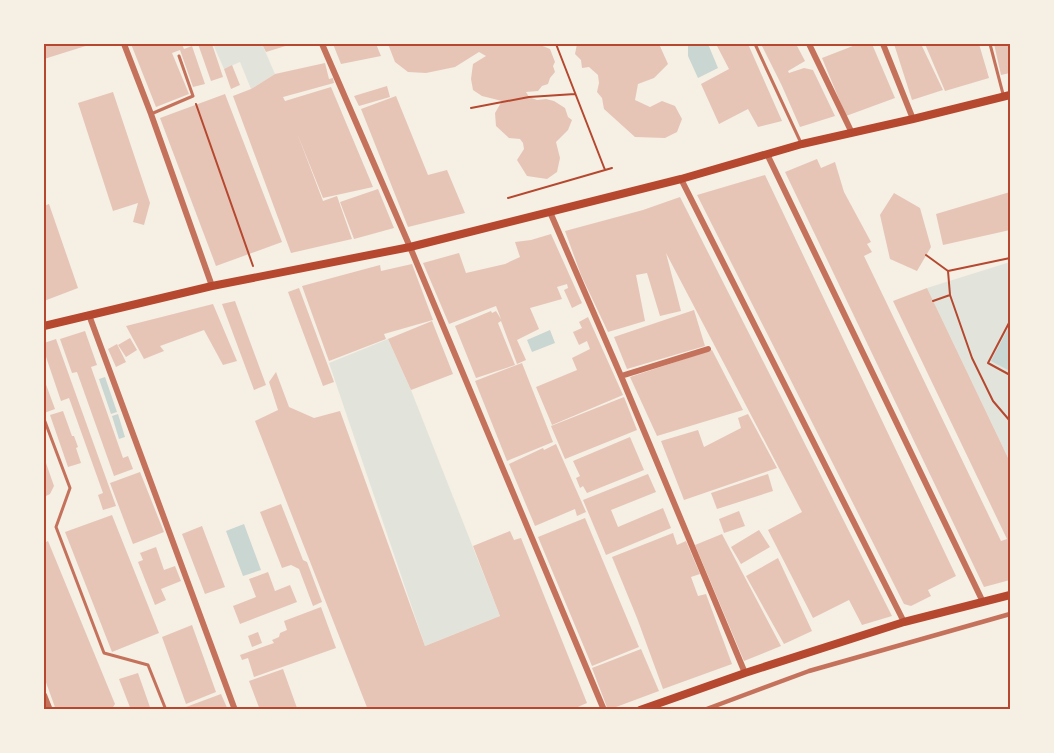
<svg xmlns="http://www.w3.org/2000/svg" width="1054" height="753" font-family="'Source Sans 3',sans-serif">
<rect width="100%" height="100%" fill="#f6efe4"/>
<path fill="#e2e4dc" d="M213 44H262L275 74 251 89 240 62 224 69Z
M1010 262V462L927 288Z
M388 339 411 390 500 616 425 646 329 363Z"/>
<path fill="#c9d6d2" d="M688 44H708L718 68 698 78 688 56Z
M1010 325V371L991 361Z
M550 330 555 343 532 352 527 340Z
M105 377 117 412 111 414 99 379Z
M118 414 125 437 119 439 112 416Z
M244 524 261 570 243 576 226 531Z"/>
<path fill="#e6c5b7" d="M44 44H92L44 59Z
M131 44H182L184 49 192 46 205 84 193 87 180 50 172 53 189 94 156 107Z
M198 44H212L223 77 211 81Z
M262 44H292L266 52Z
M333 44H376L381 56 341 64Z
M388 44H538L550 49 555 62 553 66 555 72 550 78 548 84 542 86 538 91 526 92 529 97 537 100 546 99 554 101 565 108 568 117 572 120 568 130 556 142 560 158 557 172 547 179 527 176 517 160 524 149 523 143 520 139 509 138 496 126 495 113 502 101 482 96 473 90 471 79 473 64 486 56 479 52 455 67 426 73 408 72 395 62Z
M577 44H659L668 64 654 78 638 84 635 100 650 107 662 101 675 106 682 119 677 132 665 138 635 137 604 109 602 98 597 92 599 83 598 75 589 67 582 68 581 60 575 54Z
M716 44H748L782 121 758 127 748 109 719 124 701 84 729 69Z
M761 44H796L805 61 788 71 789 73 804 68 813 70 835 116 800 127 782 86Z
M858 44H872L895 98 846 116 822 58Z
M894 44H921L943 90 912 100Z
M925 44H979L989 78 945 91Z
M994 44H1010V73L1001 75Z
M325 63 329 79 333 78 334 83 283 97 285 101 331 87 373 187 323 198 297 133 323 201 337 196 352 239 291 253 233 96 251 89 275 74Z
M232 65 240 85 231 89 224 69Z
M387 86 390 97 359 106 354 96Z
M113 92 150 203 144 225 133 222 138 203 113 211 78 103Z
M225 94 282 242 216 266 160 118Z
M396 96 428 175 447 170 465 213 408 227 361 109Z
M817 159 821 168 835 162 844 192 871 242 867 244 872 252 864 256 1001 541 1007 539 893 301 927 288 1010 462V580L984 587 785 172Z
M765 175 956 576 928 590 931 596 911 606 904 604 697 195Z
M378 189 394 228 354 239 340 202Z
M1010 192V230L943 245 936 214Z
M894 193 920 208 931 247 917 271 890 259 880 215Z
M680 197 892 616 862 625 849 600 813 618 768 530 802 512 666 253 681 311 660 316 647 273 636 275 645 321 608 332 581 275 565 231 643 210Z
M49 204 78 288 44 301V206Z
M551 234 582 303 572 308 564 290 568 288 567 284 557 287 562 299 530 308 539 329 517 340 526 360 517 364 501 321 498 323 515 365 476 378 455 326 491 311 492 313 496 311 501 319 496 306 449 324 423 263 459 253 466 273 505 264 520 257 515 242 531 240Z
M412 264 433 320 384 334 386 339 329 361 302 286 380 265 381 271Z
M299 288 334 382 323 386 288 292Z
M235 301 266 385 254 390 222 304Z
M213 304 237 361 223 365 204 330 160 346 164 351 144 359 126 326Z
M694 310 705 346 627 369 614 337Z
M588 317 623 395 552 425 536 387 577 370 572 358 590 349 587 341 579 345 573 332 582 328 579 322Z
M432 321 453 374 411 390 388 339Z
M85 331 97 365 91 367 123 458 128 456 133 469 114 476 77 372 72 373 60 339Z
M130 338 137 350 126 357 118 345Z
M56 339 116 506 103 510 98 495 103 493 69 398 61 401 44 351V343Z
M117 344 126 362 116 367 108 349Z
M712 350 743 410 657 436 630 377Z
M522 363 553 442 507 461 475 381Z
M276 372 289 407 314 418 340 411 425 646 500 616 473 546 510 531 514 540 521 538 587 703 571 710H368L255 421 278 410 269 382Z
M44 379 55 409 44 413Z
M624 397 637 430 565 459 551 426Z
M63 411 72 436H74L78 447 76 448 81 463 68 467 50 415Z
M748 414 777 468 684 500 661 441 698 430 704 447 741 428 738 418Z
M630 437 644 470 587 493 583 486 580 488 576 478 580 476 573 461Z
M556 444 586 512 577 516 575 509 535 526 509 464 543 448 544 450Z
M46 463 54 486 50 494 44 497V464Z
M140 472 164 532 133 544 110 483Z
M648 474 656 492 611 510 618 527 663 508 671 528 606 555 583 500Z
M768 474 773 491 717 509 711 493Z
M281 504 303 560 307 562 322 602 313 606 299 569 291 565 282 568 260 512Z
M739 511 745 526 724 533 719 519Z
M112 515 159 633 112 652 65 532Z
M585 518 639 647 592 666 538 537Z
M202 526 225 587 205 594 182 534Z
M759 530 770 547 741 564 731 547Z
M673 533 677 545 686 541 700 574 691 577 698 596 706 594 732 664 663 689 637 618 612 557Z
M722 534 781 646 744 661 695 545Z
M48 541 115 704 113 707 106 710H56L44 677V543Z
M156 547 164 570 175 566 181 581 161 589 166 600 155 605 138 562 143 560 140 553Z
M778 558 812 631 784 644 746 576Z
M268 572 275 591 290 585 297 602 240 624 233 606 256 597 249 579Z
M321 607 336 648 254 677 248 658 242 660 240 655 274 643 272 640 279 637 280 633 287 630 284 621Z
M192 625 216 692 186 704 162 637Z
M258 632 262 643 252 647 248 636Z
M641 649 659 691 608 710 592 668Z
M283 669 297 708 260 710 249 681Z
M138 673 151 710H131L119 679Z
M221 694 228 710H186V707Z"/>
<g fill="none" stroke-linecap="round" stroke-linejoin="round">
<path stroke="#b5482f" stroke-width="2" d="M556 44 605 170
M196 104 253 266
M471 108 529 97 575 94
M508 198 612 168
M926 255 948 271
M1010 258 948 271 950 295 972 358 993 401 1010 421
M933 301 950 295
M1010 321 988 363 1010 375"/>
<path stroke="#c5725c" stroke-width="3" d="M755 44 801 143
M990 44 1003 94
M151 114 193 96 179 56
M44 419 70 488 56 527 104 653 148 665 166 710"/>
<path stroke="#c5725c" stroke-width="4.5" d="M704 710 809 671 1010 614"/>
<path stroke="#c5725c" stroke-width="6" d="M124 44 151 114 212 286
M322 44 410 247 604 710
M809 44 852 133
M883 44 913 119
M767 154 983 602
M681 179 904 622
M550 212 621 376 745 673
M89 315 235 710
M621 376 708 349
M44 695 50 710"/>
<path stroke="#b5482f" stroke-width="8" d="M44 326 212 286 410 247 681 179 802 144 913 119 1010 95
M640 710 745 673 904 622 1010 595"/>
</g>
<rect width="1054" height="753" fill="none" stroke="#f6efe4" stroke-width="90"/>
<rect x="45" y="45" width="964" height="663" fill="none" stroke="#b5482f" stroke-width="2"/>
</svg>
